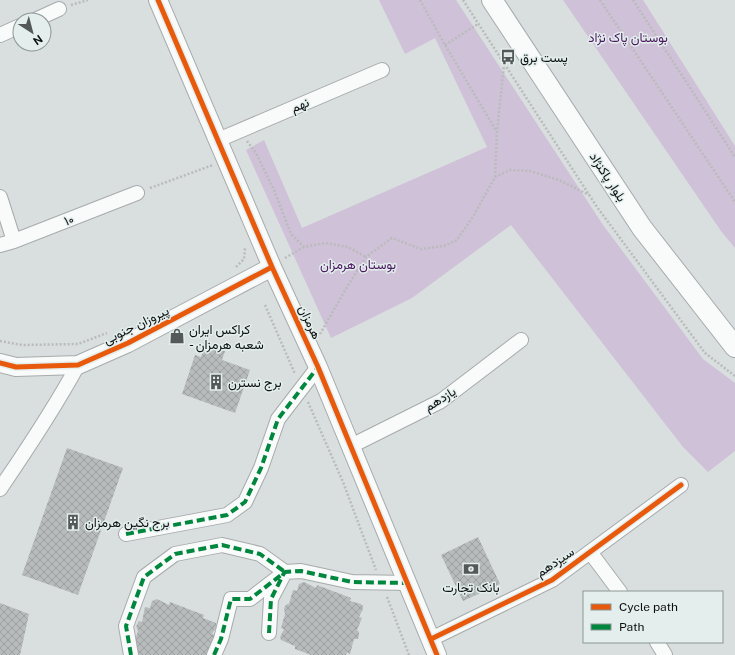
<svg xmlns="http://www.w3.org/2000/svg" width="735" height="655" font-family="'Public Sans',Vazirmatn,sans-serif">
<defs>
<pattern id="building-cross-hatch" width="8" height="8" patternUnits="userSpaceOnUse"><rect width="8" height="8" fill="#b7bbbb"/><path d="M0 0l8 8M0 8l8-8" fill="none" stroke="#9ca0a0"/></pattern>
</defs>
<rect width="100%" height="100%" fill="#d9dede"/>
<path fill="#cfc1d8" d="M379 0H456L603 225 703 359 735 383V451L708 472 683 447 511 225 412 298 331 338 246 150 264 140 302 228 487 147 435 38 405 54Z
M563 0H643L735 146V248L721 231Z"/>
<path fill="url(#building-cross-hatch)" d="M206 344 225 351 222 360 250 370 235 413 182 394 195 355 201 357Z
M67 448 123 468 78 595 22 575Z
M478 537 500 584 463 601 441 555Z
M304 582 316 588 317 585 351 598 350 601 361 604 363 606V609L359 617 362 618 357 630 359 632V635L358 639H354L350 654 347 652 346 655H311L295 649V646L281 640 280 637 284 629 281 628 285 614 284 609 285 606 287 604H289L293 590 297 591 299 584Z
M157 599 169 605 170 602 204 615 203 618 216 623V627L212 634 215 635 210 647 211 655H134L137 646 133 645 138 631 136 626 138 623 139 621 142 622 145 607 150 608 152 601Z
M0 603 29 614 20 655H0Z"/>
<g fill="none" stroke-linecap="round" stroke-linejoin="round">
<g stroke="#a7abab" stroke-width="16">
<path id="minor" d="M35 20 59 9
M0 35 20 26
M218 140 382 70
M0 197 14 241
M0 245 14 241 137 193
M351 446 441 401 521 340
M0 489C28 448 54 409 78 365
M126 534 227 515 245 502 261 468 278 419 318 367
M590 552 620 592
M269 633 271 599 283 576
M431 639 552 580 681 485
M657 642 665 655
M131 655 126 626 144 577 175 554 222 545 260 554 285 572
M214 655 221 639 231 599H250L285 572 301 571 352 582 408 583"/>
</g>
<g stroke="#a7abab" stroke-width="20">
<path id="tertiary" d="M158 0 272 267 318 367 437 655
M0 363 16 367 78 365 128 343 272 267"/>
</g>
<g stroke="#a7abab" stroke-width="22">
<path id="secondary" d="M492 0 642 228 735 347"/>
</g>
<path stroke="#babbbb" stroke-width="2.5" stroke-dasharray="2 2" stroke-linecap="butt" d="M420 0 445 45 497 132
M463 0 597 207 705 353 735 376
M600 0 735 202
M633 0 735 157
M71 5 88 0
M445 45 478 24
M247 141 256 153 274 190 291 234 304 247 325 243 348 247 366 257
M495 177 497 132 504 64
M150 188 213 165
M285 258 304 247
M236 267 244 259 245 248
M265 305 295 374
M320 334 347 287 366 257 392 238 421 249 444 246 457 240 474 215 495 177 510 170 530 171 559 180 589 195
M0 341 22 345 78 344 107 333
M308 402 343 482 376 570
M387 597 409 655"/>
<use href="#minor" stroke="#f9fafa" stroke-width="14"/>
<use href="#tertiary" stroke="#f9fafa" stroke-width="18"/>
<use href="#secondary" stroke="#f9fafa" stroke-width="20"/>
<path stroke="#00873e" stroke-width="4" stroke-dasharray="8 4" stroke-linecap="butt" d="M126 534 227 515 245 502 261 468 278 419 318 367
M269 633 271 599 284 573
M131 655 126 626 144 577 175 554 222 545 260 554 285 572
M214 655 221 639 231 599H250L285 572 301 571 352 582 408 583"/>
<g stroke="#e3eeed" stroke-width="8">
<path id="cycleway" d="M158 0 272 267 318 367 437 655
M0 363 16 367 78 365 128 343 272 267
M431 639 552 580 681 485"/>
</g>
<use href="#cycleway" stroke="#e8590c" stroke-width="5"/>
</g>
<defs>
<g id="bus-bare" transform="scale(1.2)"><path d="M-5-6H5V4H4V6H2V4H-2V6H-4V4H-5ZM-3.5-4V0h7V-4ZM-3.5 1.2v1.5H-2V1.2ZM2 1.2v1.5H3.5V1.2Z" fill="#545858" stroke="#e3eeed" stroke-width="2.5" paint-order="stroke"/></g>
<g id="shop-bare" transform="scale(1.2)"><path d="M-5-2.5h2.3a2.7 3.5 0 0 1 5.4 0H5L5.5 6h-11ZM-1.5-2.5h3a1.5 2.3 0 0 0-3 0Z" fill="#545858" stroke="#e3eeed" stroke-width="2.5" paint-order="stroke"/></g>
<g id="building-bare" transform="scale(1.2)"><path d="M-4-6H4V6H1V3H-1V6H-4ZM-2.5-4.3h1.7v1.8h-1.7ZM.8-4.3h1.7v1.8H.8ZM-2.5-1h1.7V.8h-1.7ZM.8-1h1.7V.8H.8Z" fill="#545858" stroke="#e3eeed" stroke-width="2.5" paint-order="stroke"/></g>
<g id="bank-bare" transform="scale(1.2)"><path d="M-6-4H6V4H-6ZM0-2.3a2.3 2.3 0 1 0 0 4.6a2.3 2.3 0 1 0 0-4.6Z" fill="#545858" stroke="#e3eeed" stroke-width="2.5" paint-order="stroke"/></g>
</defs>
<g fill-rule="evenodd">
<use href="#bus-bare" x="508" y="57"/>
<use href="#shop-bare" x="177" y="336"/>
<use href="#building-bare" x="216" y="382"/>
<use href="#building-bare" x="73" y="522"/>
<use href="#bank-bare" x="471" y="569"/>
</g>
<g text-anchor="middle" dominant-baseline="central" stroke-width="3" stroke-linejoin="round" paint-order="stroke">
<g font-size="13" fill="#4a165e" stroke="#e3eeed">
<text x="628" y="37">بوستان پاک نژاد</text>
<text x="358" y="264">بوستان هرمزان</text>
</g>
<g font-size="13" fill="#0d1010" stroke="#e3eeed" text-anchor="start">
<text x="520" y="57">پست برق</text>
<text x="189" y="329">کراکس ایران<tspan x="189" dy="15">- شعبه هرمزان</tspan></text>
<text x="228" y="382">برج نسترن</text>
<text x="85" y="522">برج نگین هرمزان</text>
<text x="471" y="587" text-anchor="middle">بانک تجارت</text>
</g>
<g font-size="13" fill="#0d1010" stroke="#e3eeed">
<text transform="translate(300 105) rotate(-23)">نهم</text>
<text transform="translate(608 177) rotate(57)">بلوار پاکنژاد</text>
<text transform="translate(69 220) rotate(-21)">۱۰</text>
<text transform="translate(310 322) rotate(65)">هرمزان</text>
<text transform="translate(136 325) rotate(-26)">پیروزان جنوبی</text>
<text transform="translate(440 399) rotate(-32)">یازدهم</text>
<text transform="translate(555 562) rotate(-34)">سیزدهم</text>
</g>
</g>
<rect x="583" y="591" width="140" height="52" fill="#e3eeed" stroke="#8d9595"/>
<rect x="591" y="604" width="20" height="6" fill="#e8590c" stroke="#8d9595"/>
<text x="619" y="611" font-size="12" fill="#0d1010">Cycle path</text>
<rect x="591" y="624" width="20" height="6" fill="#00873e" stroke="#8d9595"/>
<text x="619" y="631" font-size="12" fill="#0d1010">Path</text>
<g transform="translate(32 32) rotate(144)"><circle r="19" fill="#e3eeed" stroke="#8d9595"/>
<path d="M0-3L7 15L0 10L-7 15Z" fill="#545858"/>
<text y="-6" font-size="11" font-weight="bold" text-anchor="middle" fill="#0d1010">N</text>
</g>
</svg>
